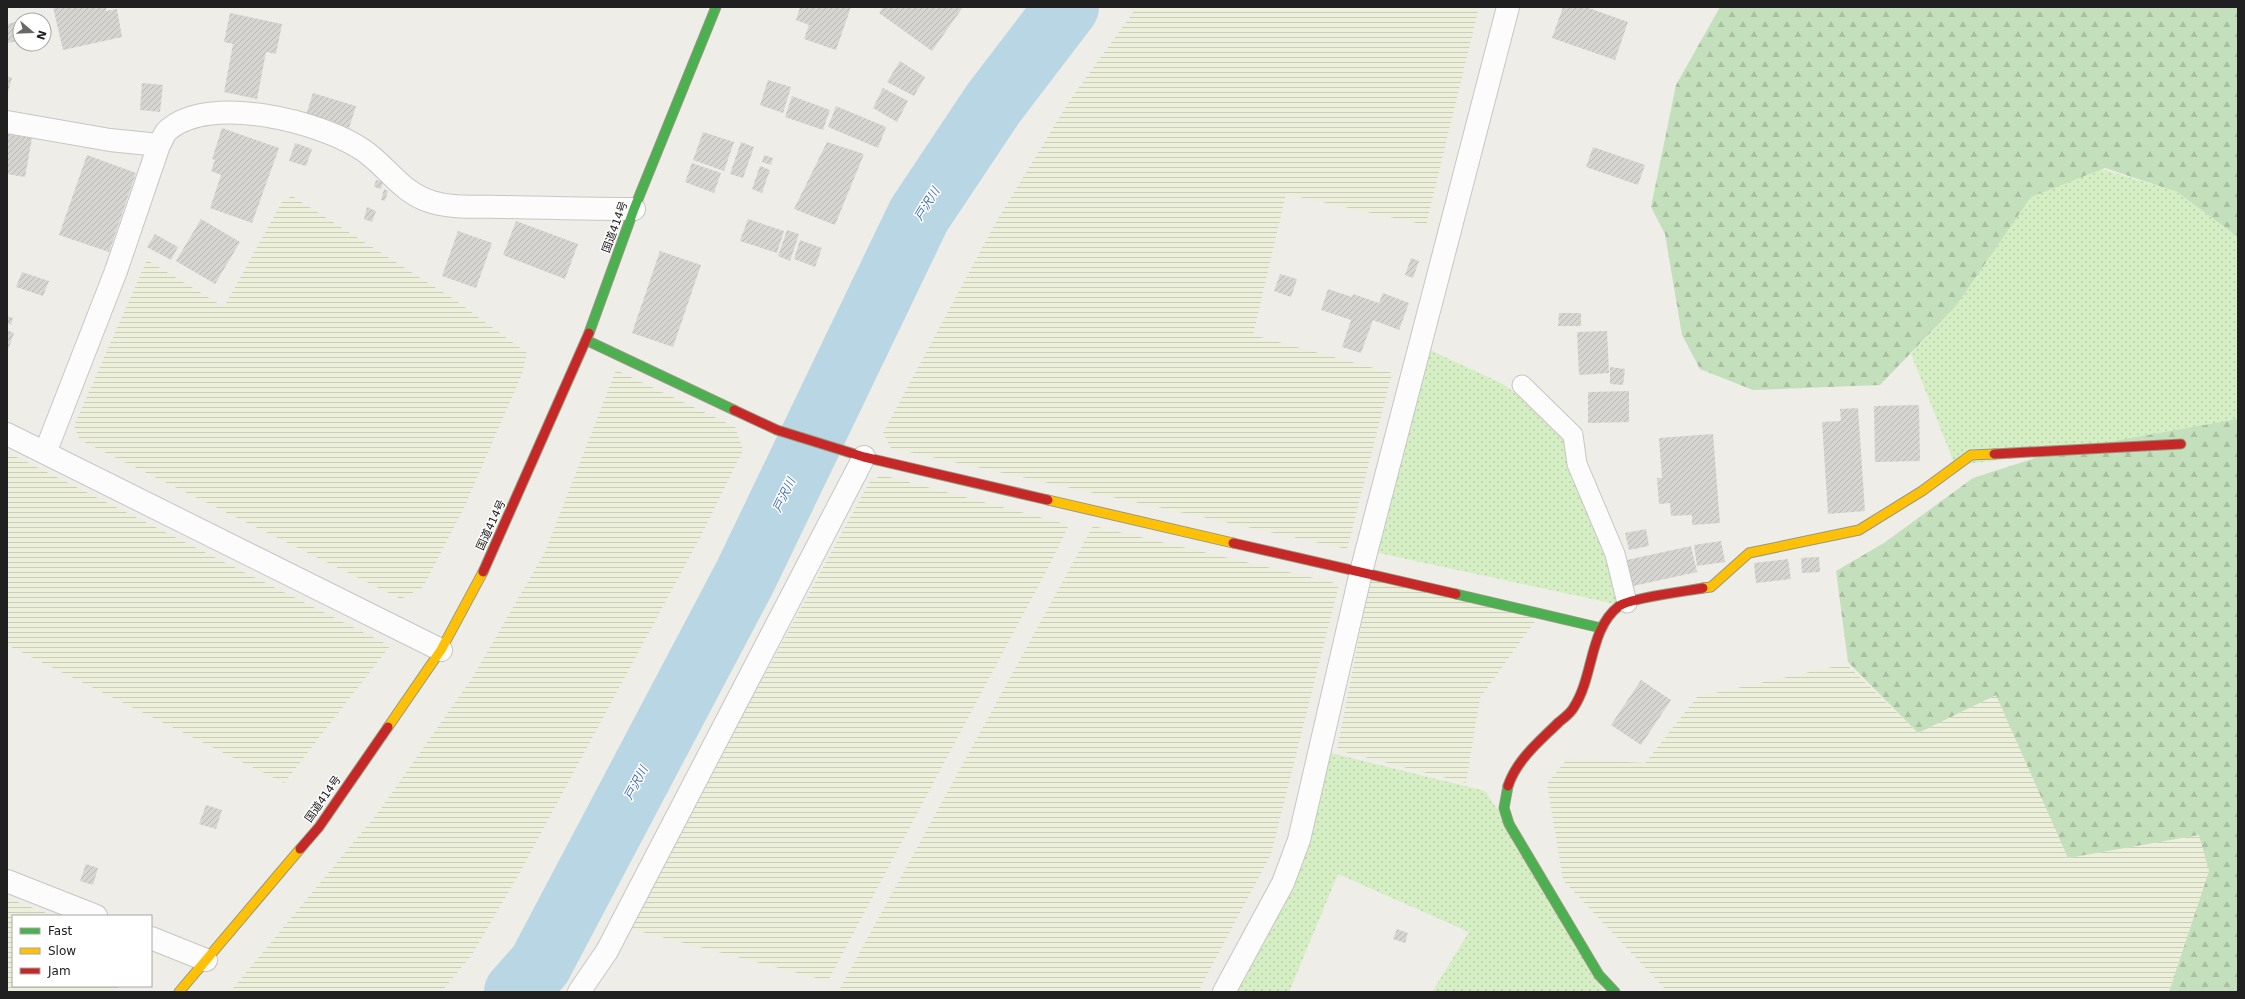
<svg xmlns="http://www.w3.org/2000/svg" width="2245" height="999" font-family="'DejaVu Sans','Noto Sans JP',sans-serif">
<defs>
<pattern id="farmland-rules" width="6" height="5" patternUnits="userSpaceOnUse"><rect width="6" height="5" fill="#ecefda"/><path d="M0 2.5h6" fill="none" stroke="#cacdbb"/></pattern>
<pattern id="grass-dots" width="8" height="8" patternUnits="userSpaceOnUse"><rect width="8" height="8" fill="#d6eec4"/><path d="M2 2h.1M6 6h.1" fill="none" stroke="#b7cca8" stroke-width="1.8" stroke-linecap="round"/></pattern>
<pattern id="forest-firs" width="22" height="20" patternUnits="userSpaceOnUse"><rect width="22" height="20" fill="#c4dfbb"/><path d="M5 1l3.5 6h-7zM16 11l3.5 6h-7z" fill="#a8bfa0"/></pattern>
<pattern id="building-hatch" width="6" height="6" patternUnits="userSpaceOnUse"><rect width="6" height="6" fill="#d6d5d1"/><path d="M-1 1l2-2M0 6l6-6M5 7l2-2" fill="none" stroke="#b7b7b3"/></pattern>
</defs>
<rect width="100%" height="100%" fill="#eeede8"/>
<path fill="url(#farmland-rules)" d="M1137 7H1479L1426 225 1286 194 1253 335 1392 373 1347 549 891 448 883 433 996 222 1070 100Z
M292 196 455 300 527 353 522 374 464 508 423 587 401 599 80 440 74 426 147 260 224 307 282 202Z
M616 370 735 427 743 450 703 532 519 874 471 956 441 992H230L380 810 472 678 545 552Z
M7 452 390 646 284 783 7 645Z
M882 475 1069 525 1049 566 828 981 627 928 870 481Z
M1093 526 1339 584 1271 854 1198 992H838Z
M1371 575 1538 617 1480 698 1466 783 1337 750Z
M1846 664 1918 733 1996 695 2068 858 2199 835 2209 871 2169 992H1668L1563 880 1547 784 1567 759 1645 763 1697 697Z
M7 898 54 916H13V986H119L114 992H7Z"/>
<path fill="url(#grass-dots)" d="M2082 163 2177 192 2238 237V421L2115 448 1955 465 1911 354 1956 306 2031 197Z
M1419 345 1501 383 1571 432 1574 455 1620 605 1374 552Z
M1331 753 1485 791 1529 856 1604 992H1432L1469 932 1338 874 1289 992H1226L1300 865Z"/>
<path fill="url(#forest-firs)" d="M1720 7H2238V237L2177 192 2105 168 2031 197 1956 306 1880 385 1753 390 1700 369 1682 335 1665 234 1651 207 1676 85Z
M2238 419V992H2169L2209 871 2199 835 2068 858 1996 695 1918 733 1848 662 1836 571 1884 543 1973 478 2057 451Z"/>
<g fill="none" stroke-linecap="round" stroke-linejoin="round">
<path stroke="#b9d6e4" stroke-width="64" d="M516 992 540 965 745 577 919 215 993 104 1067 7"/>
</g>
<path fill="url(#building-hatch)" d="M53 7H106V11L117 9 122 37 63 50Z
M800 7H851L836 50 804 39 809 25 796 20Z
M883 7H963L932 51 879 13Z
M1563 7H1586L1628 22 1615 60 1552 38Z
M230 13 282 24 276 54 266 52 257 99 224 92 233 44 224 42Z
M39 16 40 20H28V19Z
M16 22 20 41 7 43V24Z
M900 61 925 77 914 96 887 82Z
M7 76 12 78 7 96Z
M768 80 791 87 783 113 760 105Z
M142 83 163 85 160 112 140 110Z
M883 88 908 101 897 122 873 108Z
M313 93 356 106 349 128 306 115Z
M792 96 830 110 823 130 785 117Z
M836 106 886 127 878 148 828 127Z
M222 128 279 148 252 223 210 208 221 175 211 171 215 160 212 159Z
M703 132 734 142 724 171 693 160Z
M7 134 32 138 25 177 7 174Z
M741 142 754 147 743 178 730 174Z
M827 142 864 154 835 225 794 209Z
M295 143 312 149 306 166 289 161Z
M1593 147 1645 165 1638 185 1586 167Z
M87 155 136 173 109 252 59 235Z
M764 155 773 158 771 165 762 162Z
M692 163 721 173 714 193 685 182Z
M760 166 770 170 762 193 752 189Z
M376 180 383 182 381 189 374 187Z
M384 189 388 191 385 201 381 200Z
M367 207 376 211 372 222 364 219Z
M201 219 240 242 215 284 176 261Z
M748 219 784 231 777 253 740 241Z
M516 221 578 244 565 279 503 255Z
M787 230 799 234 790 261 778 256Z
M458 231 492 243 476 288 442 276Z
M155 234 178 247 171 260 147 247Z
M800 240 822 248 815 267 794 259Z
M660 251 701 265 673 347 632 333Z
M1411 258 1419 261 1413 278 1405 275Z
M22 272 49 281 43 296 16 287Z
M1280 274 1297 279 1291 297 1274 291Z
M1328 289 1352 297 1353 294 1379 303 1383 293 1409 303 1399 330 1373 320 1361 353 1342 347 1351 320 1321 310Z
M1559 313H1581V326H1558Z
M7 316 13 318 11 325 7 323Z
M7 330 14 333 7 353Z
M1607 331 1609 373 1579 375 1577 332Z
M1610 367 1625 369 1623 385 1610 384Z
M1629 391V422L1588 423V392Z
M1919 405 1920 461 1875 462 1874 406Z
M1858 408 1865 511 1828 514 1822 422 1841 421 1840 409Z
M1713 434 1720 523 1692 525V515L1671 516 1670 503 1659 504 1657 478H1662L1659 438Z
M1646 529 1649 546 1629 550 1625 533Z
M1721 541 1725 562 1697 566 1694 545Z
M1691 546 1697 572 1633 586 1627 560Z
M1819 557 1820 572 1802 573 1801 558Z
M1788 559 1791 579 1756 583 1754 563Z
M1641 680 1671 700 1641 745 1611 725Z
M206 805 222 810 216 829 199 824Z
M86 864 98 868 93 885 80 881Z
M1397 929 1408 933 1405 943 1393 939Z"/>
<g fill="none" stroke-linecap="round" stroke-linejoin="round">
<g stroke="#c7c6c4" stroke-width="21">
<path id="lane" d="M1522 385 1573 435 1577 464 1615 554 1627 603"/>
</g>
<g stroke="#c7c6c4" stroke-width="24">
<path id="street" d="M7 122 110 140 159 145C162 141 164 133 168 130 210 93 322 122 363 150 388 167 401 193 432 202 455 209 481 206 504 207 547 208 591 209 634 209
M7 434 441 650
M45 453 116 271 159 145
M7 881 96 916
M151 938 206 960
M579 992 607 951 864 457
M1224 992 1283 883 1299 840 1361 572 1508 7"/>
</g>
<g stroke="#94997f" stroke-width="11">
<path id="fast" d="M589 333 634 209 716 7
M586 340 734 410
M1456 594 1601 628
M1508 786 1504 808 1509 824 1599 975 1615 992"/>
</g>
<g stroke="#94997f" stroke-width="11">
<path id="slow" d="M1048 500 1233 543
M1703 588 1711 587 1749 553 1859 530 1922 491 1971 455 1994 454
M388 727 441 650 483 572
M179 992 300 849"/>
</g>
<g stroke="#94997f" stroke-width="11">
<path id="jam" d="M734 410 777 430 864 457 1048 500
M1994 454 2181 444
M1233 543 1456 594
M483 572 589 333
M1508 786C1517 759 1540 741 1559 722 1564 718 1571 713 1574 707 1594 676 1589 629 1619 606 1630 598 1687 591 1703 588
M300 849 319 827 388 727"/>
</g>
<use href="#lane" stroke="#fcfcfc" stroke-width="19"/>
<use href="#street" stroke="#fcfcfc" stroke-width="22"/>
<use href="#fast" stroke="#4caf50" stroke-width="9"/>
<use href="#slow" stroke="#ffc107" stroke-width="9"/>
<use href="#jam" stroke="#c62828" stroke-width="9"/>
</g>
<g text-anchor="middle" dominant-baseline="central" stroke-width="3" stroke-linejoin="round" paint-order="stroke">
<g font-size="11" fill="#202020" stroke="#fff">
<text transform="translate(615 227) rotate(-70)">国道414号</text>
<text transform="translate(491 525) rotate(-65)">国道414号</text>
<text transform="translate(323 799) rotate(-55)">国道414号</text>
</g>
<g font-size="12" font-style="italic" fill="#436fb8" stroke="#fff">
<text transform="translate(927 204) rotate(-58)">戸沢川</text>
<text transform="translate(784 495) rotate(-64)">戸沢川</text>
<text transform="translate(636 783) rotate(-62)">戸沢川</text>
</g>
</g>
<rect width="2245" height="999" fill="none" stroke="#202020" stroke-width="16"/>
<rect x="12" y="915" width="140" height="72" fill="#ffffff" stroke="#a6a6a6"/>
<rect x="20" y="928" width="20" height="6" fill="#4caf50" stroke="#a6a6a6"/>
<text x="48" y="935" font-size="12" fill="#202020">Fast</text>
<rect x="20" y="948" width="20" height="6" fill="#ffc107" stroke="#a6a6a6"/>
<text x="48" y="955" font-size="12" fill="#202020">Slow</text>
<rect x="20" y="968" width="20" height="6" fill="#c62828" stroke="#a6a6a6"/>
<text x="48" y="975" font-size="12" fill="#202020">Jam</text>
<g transform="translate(32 32) rotate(109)"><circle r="19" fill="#ffffff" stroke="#a6a6a6"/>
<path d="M0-3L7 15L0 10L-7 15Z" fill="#686866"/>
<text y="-6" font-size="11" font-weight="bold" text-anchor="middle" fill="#202020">N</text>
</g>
</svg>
